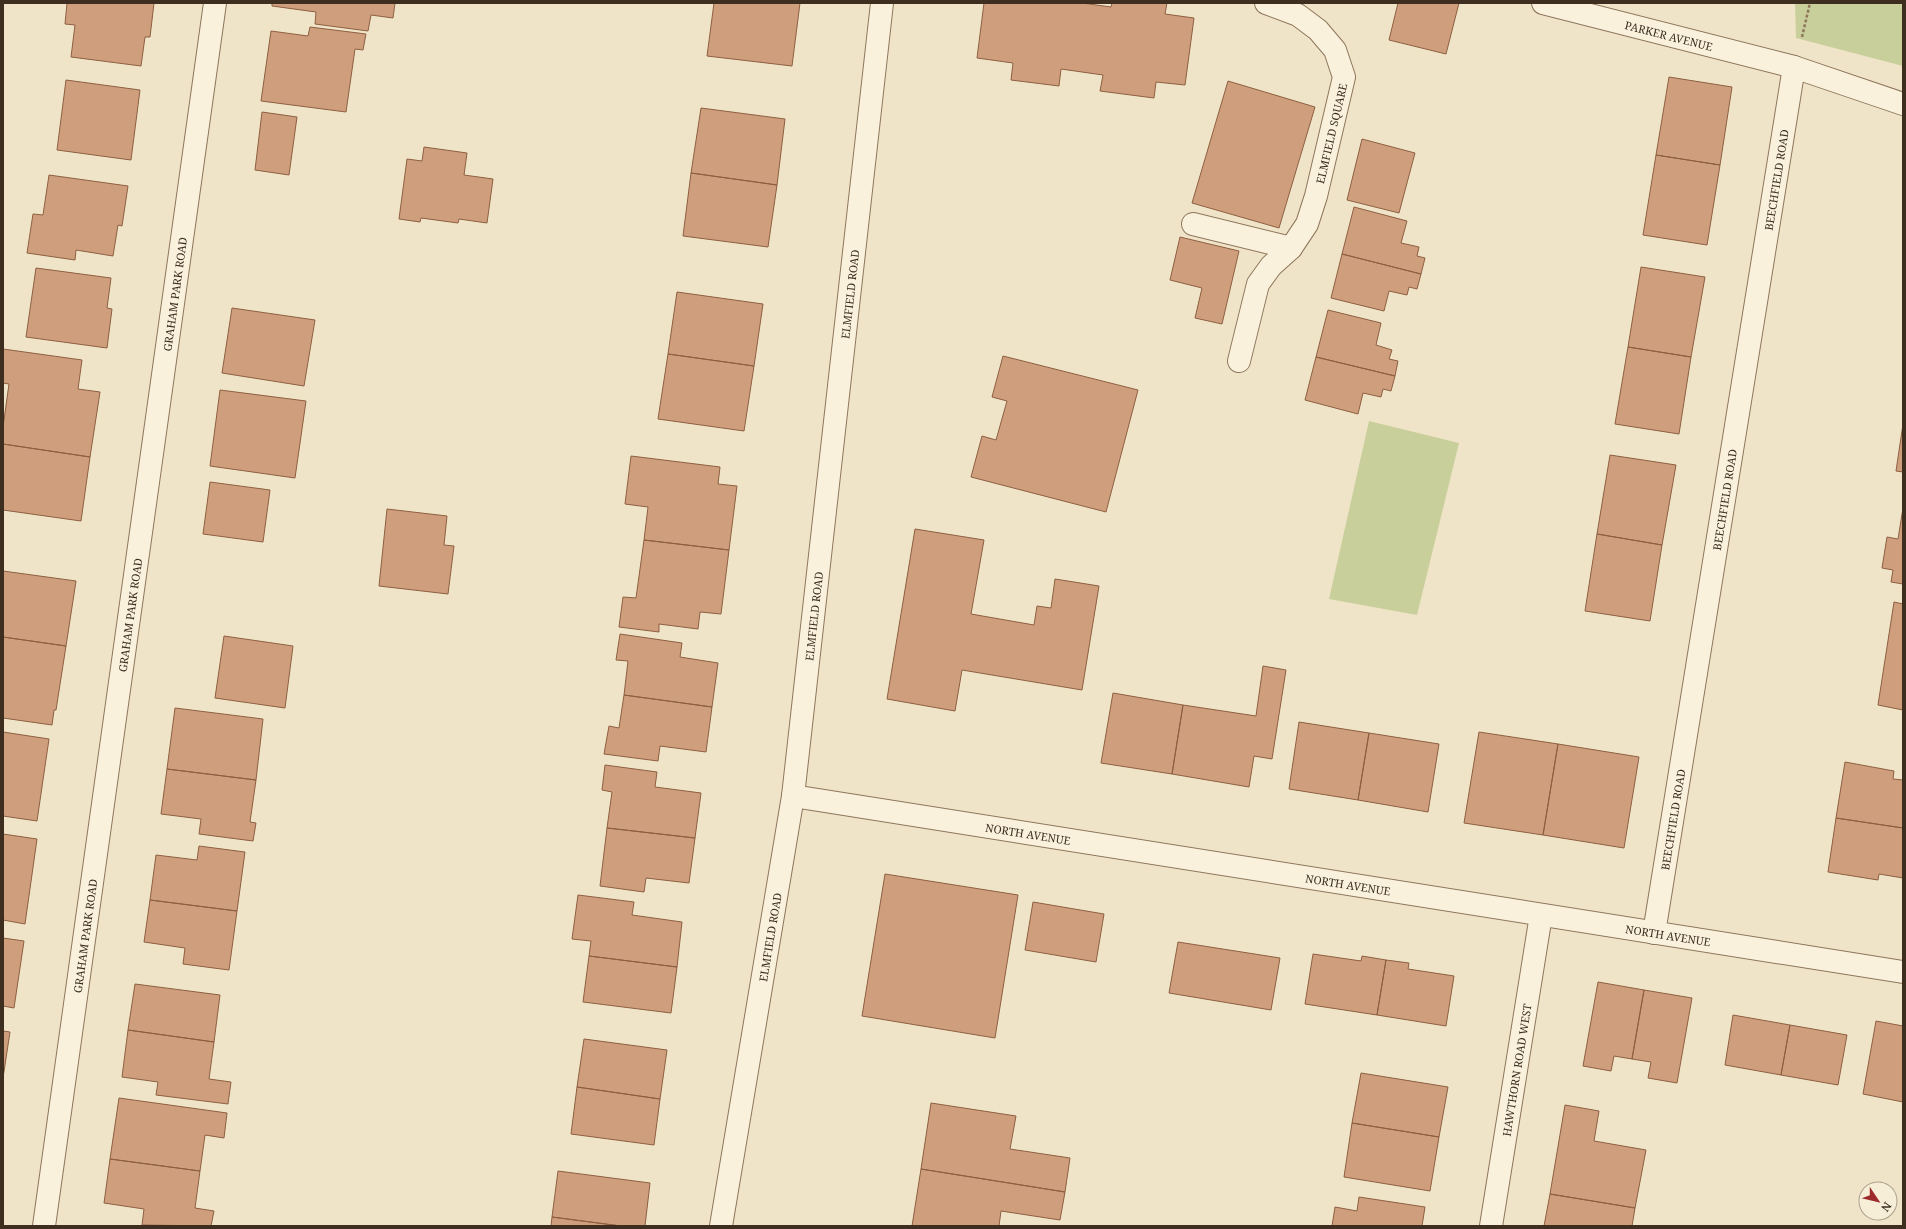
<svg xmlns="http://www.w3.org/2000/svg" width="1906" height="1229" font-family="'Noto Serif',serif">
<rect width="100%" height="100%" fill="#f0e4c8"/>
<path fill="#c9cf9b" d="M1795 3H1903V66L1796 38Z
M1369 421 1459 443 1417 615 1329 599Z"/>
<path fill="#cf9f7d" stroke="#8d5f41" d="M67 3H154L150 37H145L141 66 71 57 75 25 65 24Z
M272 3H395L393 18 371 15 368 31 315 24 316 12 272 6Z
M714 3H800L792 66 707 56Z
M984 3H1082L1111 7 1112 3H1167L1165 14 1194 18 1185 85 1156 82 1154 98 1100 91 1103 75 1061 69 1059 86 1011 80 1013 63 977 58Z
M1398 3H1459L1446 54 1389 40Z
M310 27 366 34 363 50 355 49 346 112 261 101 271 31 308 36Z
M1669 77 1732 87 1720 165 1656 155Z
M66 80 140 90 131 160 57 150Z
M1228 81 1315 107 1279 228 1192 203Z
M701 108 785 119 777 185 691 173Z
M262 112 297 117 289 175 255 170Z
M1362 139 1415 153 1399 213 1347 200Z
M424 147 467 153 464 175 493 179 487 223 459 219 458 223 421 218 420 222 399 219 407 159 422 161Z
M1656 155 1720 165 1707 245 1643 235Z
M691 173 777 185 768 247 683 236Z
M49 175 128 186 122 226 118 225 113 256 76 250 75 260 27 253 33 214 43 215Z
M1354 207 1407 221 1401 243 1419 247 1417 256 1425 258 1421 274 1342 254Z
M1180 237 1239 251 1222 324 1195 318 1202 288 1170 280Z
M1342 254 1421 274 1417 289 1409 287 1407 295 1389 291 1384 311 1331 298Z
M1641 267 1705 277 1691 357 1628 347Z
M36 268 111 278 107 308 112 309 107 348 26 337Z
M677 292 763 304 754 366 668 354Z
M232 308 315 320 304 386 222 373Z
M1328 310 1381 323 1376 345 1392 350 1389 359 1398 361 1395 376 1316 357Z
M1628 347 1691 357 1679 434 1615 424Z
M3 349 82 360 78 389 100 392 90 457 3 444V427L9 384 3 383Z
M668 354 754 366 744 431 658 419Z
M1003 356 1138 390 1106 512 971 477 982 436 996 440 1007 401 992 397Z
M1316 357 1395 376 1391 391 1383 389 1381 397 1363 393 1358 414 1305 400Z
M220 390 306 401 295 478 210 466Z
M1903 424V472L1896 471Z
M3 444 90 457 81 521 3 510Z
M1610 455 1676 465 1662 545 1597 534Z
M631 456 720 467 718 484 737 486 729 550 644 540 648 507 625 504Z
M210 482 270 490 263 542 203 534Z
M1903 508V584L1891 582 1893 570 1882 568 1887 537 1898 539Z
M387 509 447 516 444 545 454 546 448 594 379 586Z
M915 529 984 540 971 614 1034 625 1037 606 1051 608 1055 579 1099 586 1082 690 962 670 955 711 887 699Z
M1597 534 1662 545 1650 621 1585 611Z
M644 540 729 550 721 614 700 612 698 629 659 624V632L619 627 623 597 636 598Z
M3 571 76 581 66 646 3 637Z
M1894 602 1903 604V710L1878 705Z
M620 634 682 643 680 657 718 663 712 707 624 695 628 661 616 660Z
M224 636 293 646 285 708 215 698Z
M3 637 66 646 56 710H54L52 725 3 718Z
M1263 666 1286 670 1272 759 1254 756 1249 787 1172 774 1183 705 1256 716Z
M1113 693 1183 705 1172 774 1101 763Z
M624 695 712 707 706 752 660 746 658 761 604 754 609 726 619 728Z
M175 708 263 719 256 780 167 769Z
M1299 722 1369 733 1358 800 1289 789Z
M3 732 49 739 37 821 3 816Z
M1479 732 1558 744 1543 835 1464 823Z
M1369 733 1439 744 1428 812 1358 800Z
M1558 744 1639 757 1624 848 1543 835Z
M1845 762 1894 771 1893 779 1903 780V828L1836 818Z
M605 765 657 772 655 787 701 793 695 838 607 828 612 792 602 790Z
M167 769 256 780 250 822 256 823 253 841 199 834 201 819 161 814Z
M1836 818 1903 828V878L1879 874 1878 880 1828 872Z
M607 828 695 838 689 883 646 878 644 892 600 886Z
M3 834 37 839 25 924 3 920Z
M199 846 245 852 237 911 150 900 156 855 197 860Z
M885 874 1018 895 995 1038 862 1016Z
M578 895 634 902 632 915 682 922 677 967 589 956 591 941 572 939Z
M150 900 237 911 229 970 183 964 185 948 144 942Z
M1033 902 1104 914 1096 962 1025 950Z
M3 938 24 941 14 1008 3 1006Z
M1178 942 1280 958 1271 1010 1169 993Z
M1313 954 1361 961 1362 956 1386 960 1377 1015 1305 1004Z
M589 956 677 967 671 1013 583 1002Z
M1386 960 1409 963 1408 969 1454 976 1446 1026 1377 1015Z
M1598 982 1644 990 1632 1059 1614 1056 1611 1071 1583 1066Z
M135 984 220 995 214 1042 128 1030Z
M1644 990 1692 998 1677 1083 1648 1078 1651 1062 1632 1059Z
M1733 1015 1790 1025 1781 1075 1725 1065Z
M1876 1021 1903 1026V1102L1863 1094Z
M1790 1025 1847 1035 1838 1085 1781 1075Z
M128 1030 214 1042 209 1079 231 1082 228 1104 156 1095 158 1082 122 1077Z
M3 1031 10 1032 3 1078Z
M584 1039 667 1050 660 1099 577 1087Z
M1361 1073 1448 1087 1439 1137 1352 1123Z
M577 1087 660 1099 654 1145 571 1134Z
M119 1098 227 1113 224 1138 205 1135 200 1171 110 1159Z
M931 1103 1016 1116 1010 1149 1070 1158 1065 1192 921 1169Z
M1565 1105 1599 1111 1594 1141 1646 1150 1635 1208 1550 1194Z
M1352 1123 1439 1137 1430 1191 1344 1177Z
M110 1159 200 1171 195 1208 214 1211 211 1226 142 1225 144 1209 104 1203Z
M921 1169 1065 1192 1060 1220 1001 1211 999 1226H912Z
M558 1171 650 1183 645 1226H621L552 1217Z
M1550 1194 1635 1208 1632 1226H1544Z
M1359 1197 1425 1207 1422 1226H1332L1335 1207 1357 1211Z
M552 1217 621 1226H551Z"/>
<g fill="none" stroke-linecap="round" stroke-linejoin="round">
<g stroke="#8d765c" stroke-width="24">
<g id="street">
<path id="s1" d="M1543 3 1794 67 1903 104"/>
<path d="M1193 224 1291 248"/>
<path id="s2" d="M1239 361 1258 284 1271 266 1291 248 1307 224 1316 196 1344 77 1335 50 1318 30 1298 15 1266 3"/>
<path id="s3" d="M793 796 1903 972"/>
<path id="s4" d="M1654 933 1794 67"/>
<path id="s5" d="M44 1226 215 3"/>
<path id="s6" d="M721 1226 793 796 882 3"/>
<path id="s7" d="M1491 1226 1541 915"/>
</g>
</g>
<path stroke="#8d765c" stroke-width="2.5" stroke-dasharray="3 2" stroke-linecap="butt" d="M1802 37 1810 3"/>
<use href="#street" stroke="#faf1dc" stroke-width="22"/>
</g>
<g text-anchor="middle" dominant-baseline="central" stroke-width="4" stroke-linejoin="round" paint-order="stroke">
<g font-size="11" fill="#3d2e20" stroke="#f7eed8">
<text stroke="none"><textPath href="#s1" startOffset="130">PARKER AVENUE</textPath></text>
<text stroke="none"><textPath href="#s2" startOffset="251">ELMFIELD SQUARE</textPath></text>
<text stroke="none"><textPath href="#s4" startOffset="763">BEECHFIELD ROAD</textPath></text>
<text stroke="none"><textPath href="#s5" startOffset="941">GRAHAM PARK ROAD</textPath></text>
<text stroke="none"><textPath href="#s6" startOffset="941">ELMFIELD ROAD</textPath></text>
<text stroke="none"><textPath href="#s4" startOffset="439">BEECHFIELD ROAD</textPath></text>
<text stroke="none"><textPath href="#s5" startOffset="617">GRAHAM PARK ROAD</textPath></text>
<text stroke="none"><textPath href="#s6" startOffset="617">ELMFIELD ROAD</textPath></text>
<text stroke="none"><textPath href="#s4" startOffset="115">BEECHFIELD ROAD</textPath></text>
<text stroke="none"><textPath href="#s3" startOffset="238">NORTH AVENUE</textPath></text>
<text stroke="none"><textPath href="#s3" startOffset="562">NORTH AVENUE</textPath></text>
<text stroke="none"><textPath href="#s5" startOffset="293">GRAHAM PARK ROAD</textPath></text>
<text stroke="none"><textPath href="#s3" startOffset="886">NORTH AVENUE</textPath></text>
<text stroke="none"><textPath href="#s6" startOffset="293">ELMFIELD ROAD</textPath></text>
<text stroke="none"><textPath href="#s7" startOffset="158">HAWTHORN ROAD WEST</textPath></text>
</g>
</g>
<rect width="1906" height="1229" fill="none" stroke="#3d2e20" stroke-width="8"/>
<g transform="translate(1878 1201) rotate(125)"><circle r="19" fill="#f7eed8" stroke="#ada18e"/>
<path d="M0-3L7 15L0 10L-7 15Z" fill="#9e2a2b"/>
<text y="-6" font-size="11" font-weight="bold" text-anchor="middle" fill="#3d2e20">N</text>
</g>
</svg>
